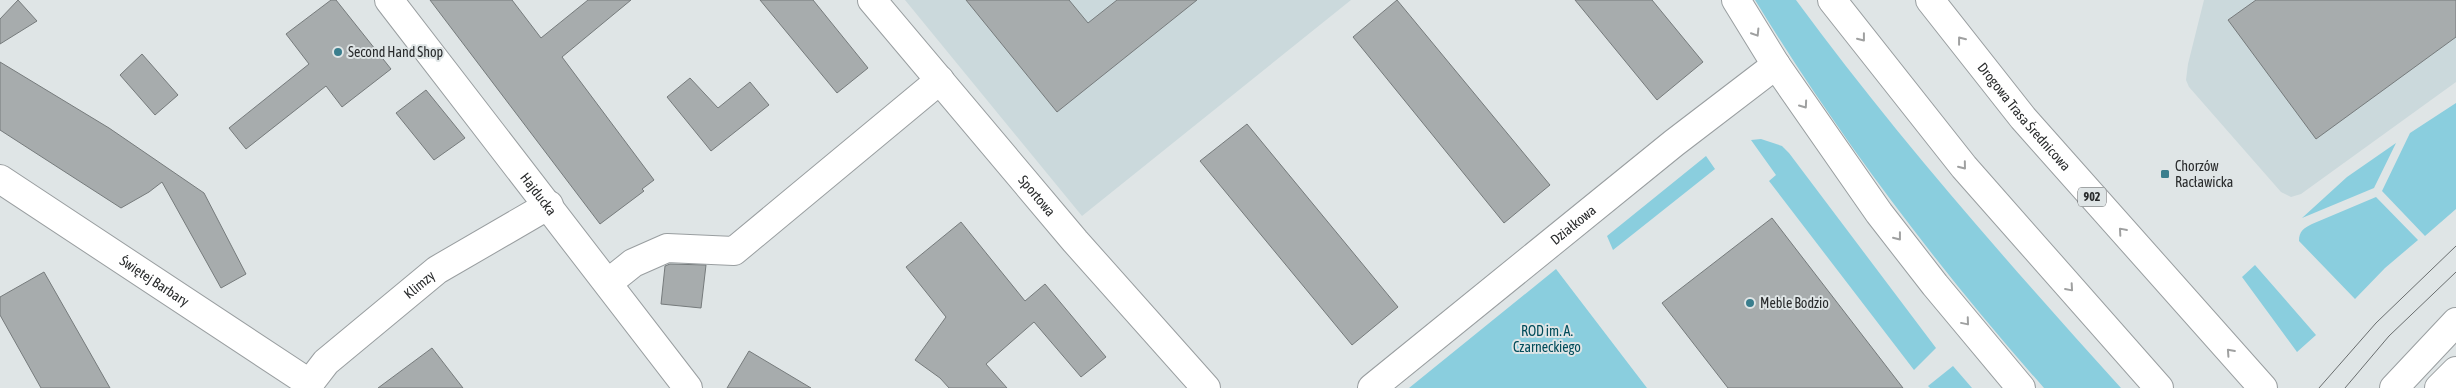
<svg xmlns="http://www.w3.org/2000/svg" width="2456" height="388" font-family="'Asap Condensed',sans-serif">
<rect width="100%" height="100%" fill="#dfe5e6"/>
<path fill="#cbd9dc" d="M905 0H1351L1082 216Z
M2204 0H2456V82L2301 194 2291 197 2281 192 2189 87 2186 80 2188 64Z"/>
<path fill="#8acede" d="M1755 0H1796C1896 136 2008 263 2121 388H2044C1937 267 1839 137 1755 0Z
M2456 103V209L2425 236 2382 191 2410 133Z
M1761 139 1782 146 1789 153 1936 348 1914 370 1769 181 1776 175 1751 140Z
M2396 143 2374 188 2302 218 2347 177Z
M1706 156 1715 169 1613 250 1607 236Z
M2376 197 2418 240 2385 268 2355 299 2299 241C2299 231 2304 228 2312 224Z
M2255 265 2316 335 2297 352 2242 277Z
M1556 269 1647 388H1409Z
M1953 366 1972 388H1930L1928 386Z"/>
<path fill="#a7acad" stroke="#767b7c" d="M18 0 37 21 0 44V19Z
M331 0H336L391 69 342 107 326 86 246 149 229 128 309 64 286 34Z
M430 0H512L541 38 588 0H631L562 57 654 180 642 189 644 191 600 224Z
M760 0H813L868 68 837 93Z
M966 0H1069L1088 23 1117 0H1197L1057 112Z
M1397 0 1550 185 1504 223 1353 37Z
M1575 0H1652L1703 62 1657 100Z
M2256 0H2456V37L2316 139 2228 20Z
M142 54 178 95 155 115 120 75Z
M0 62 109 128 204 193 246 274 221 288 162 182 149 192 121 208 0 130Z
M690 78 718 108 750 82 769 105 711 151 667 97Z
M426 90 465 138 434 160 396 113Z
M1247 124 1398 307 1352 345 1200 161Z
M1772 218 1903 388H1728L1662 303Z
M961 222 1025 301 1045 284 1106 357 1081 377 1034 322 986 364 1007 388H949L940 378 915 360 946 317 906 267Z
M670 264 706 265 701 308 661 304 665 266Z
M44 272 89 351 110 388H41L0 315V297Z
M432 348 463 388H378Z
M749 351 811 388H727Z"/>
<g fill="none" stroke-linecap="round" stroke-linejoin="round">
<g stroke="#999ea0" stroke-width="30">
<g id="street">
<path id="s1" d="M389 0 688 388"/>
<path id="s2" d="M872 0 1075 241 1206 388"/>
<path id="s3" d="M0 179 309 383"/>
<path d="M608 283 633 263 667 248 734 251 940 80"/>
<path id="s4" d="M306 388 326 362 437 270 549 205"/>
<path id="s5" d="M1372 388 1674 143 1776 65"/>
</g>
</g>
<g stroke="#999ea0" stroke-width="30">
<path id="secondary" d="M1776 65 1879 213 1935 285 2021 388
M2394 388 2456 322
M2439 388 2456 371"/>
</g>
<g stroke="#999ea0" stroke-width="30">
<g id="primary">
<path d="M1736 0 1776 65"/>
<path d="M1832 0 1964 167 2159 388"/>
<path id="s6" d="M1930 0 2023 118 2263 388"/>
</g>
</g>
<use href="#street" stroke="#fff" stroke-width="28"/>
<use href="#secondary" stroke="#fff" stroke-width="28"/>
<use href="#primary" stroke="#fff" stroke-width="28"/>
<path stroke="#696d6e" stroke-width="1" d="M2319 388 2376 323 2456 246
M2345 388 2389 336 2456 272"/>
</g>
<defs><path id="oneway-chevron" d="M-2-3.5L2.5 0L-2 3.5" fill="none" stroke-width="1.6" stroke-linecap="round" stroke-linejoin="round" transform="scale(1.25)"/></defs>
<g stroke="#9fa0a0">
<use href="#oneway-chevron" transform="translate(1756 33) rotate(58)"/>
<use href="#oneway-chevron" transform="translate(1862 38) rotate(52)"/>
<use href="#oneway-chevron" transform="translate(1961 40) rotate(-128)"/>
<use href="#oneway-chevron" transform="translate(1804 105) rotate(55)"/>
<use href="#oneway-chevron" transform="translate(1963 166) rotate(51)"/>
<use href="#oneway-chevron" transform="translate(2122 231) rotate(-131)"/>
<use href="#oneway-chevron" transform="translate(1898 237) rotate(52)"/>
<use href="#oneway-chevron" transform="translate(2070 288) rotate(49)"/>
<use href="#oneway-chevron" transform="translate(1966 322) rotate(50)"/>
<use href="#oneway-chevron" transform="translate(2230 352) rotate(-132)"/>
</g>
<g fill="#3a7e8d" stroke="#dfe5e6" stroke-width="2">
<circle cx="338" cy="52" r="5"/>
<rect x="2160" y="169" width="10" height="10" rx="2.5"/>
<circle cx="1750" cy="303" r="5"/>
</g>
<g text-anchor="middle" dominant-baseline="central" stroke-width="4" stroke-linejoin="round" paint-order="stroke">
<rect fill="#dfe5e6" stroke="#606364" stroke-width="1" x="2078" y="187.5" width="28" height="19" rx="4"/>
<g font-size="12" font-weight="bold" fill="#292b2c">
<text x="2092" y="197">902</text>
</g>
<g font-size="14" fill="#292b2c" stroke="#dfe5e6" text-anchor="start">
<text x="348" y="52">Second Hand Shop</text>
<text x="2175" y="166">Chorzów<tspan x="2175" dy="16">Racławicka</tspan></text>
<text x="1760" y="303">Meble Bodzio</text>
</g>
<g font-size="14" fill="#292b2c" stroke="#dfe5e6">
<text stroke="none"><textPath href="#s6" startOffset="150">Drogowa Trasa Średnicowa</textPath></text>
<text stroke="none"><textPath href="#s1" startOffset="245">Hajducka</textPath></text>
<text stroke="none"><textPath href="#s2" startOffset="256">Sportowa</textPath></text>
<text stroke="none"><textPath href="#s5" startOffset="259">Działkowa</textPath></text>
<text stroke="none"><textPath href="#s3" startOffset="185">Świętej Barbary</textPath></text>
<text stroke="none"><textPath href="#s4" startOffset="154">Klimzy</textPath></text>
</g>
<g font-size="14" fill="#004c5a" stroke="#dfe5e6">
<text x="1547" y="331">ROD im. A.<tspan x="1547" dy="16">Czarneckiego</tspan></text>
</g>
</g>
</svg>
